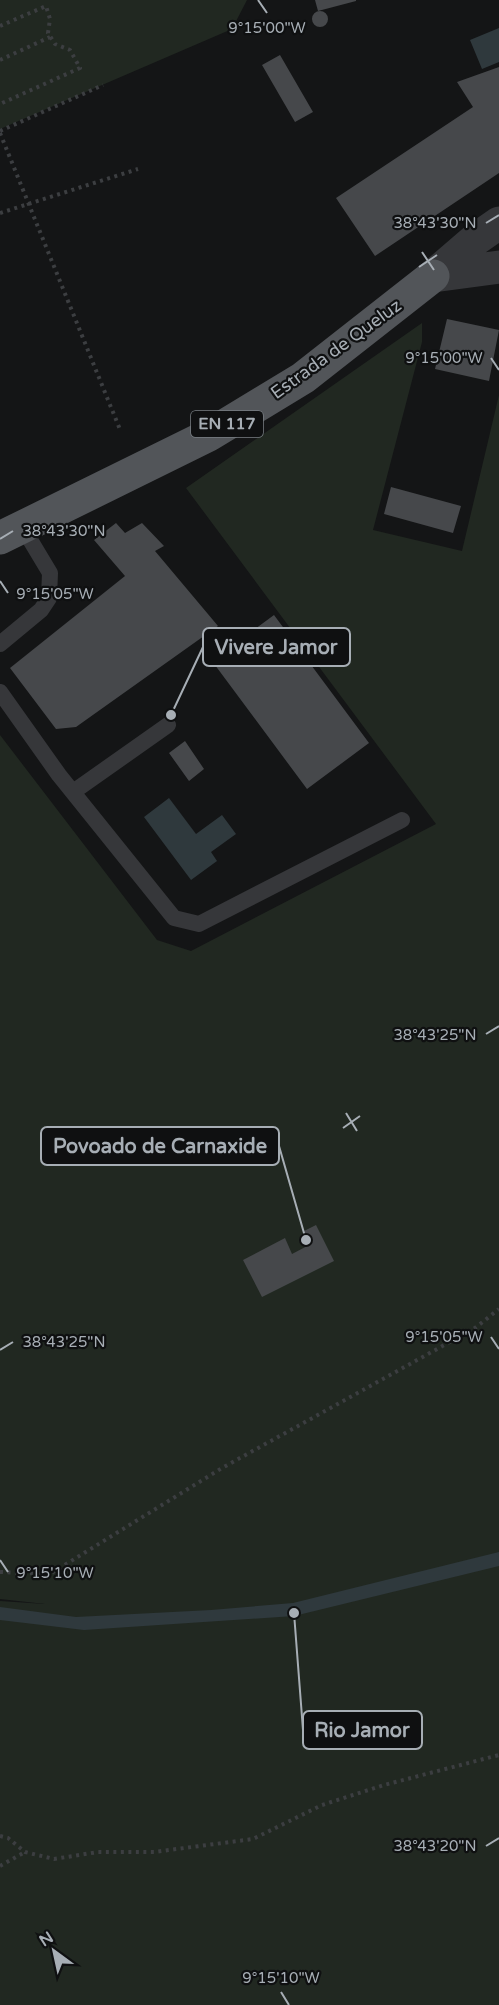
<svg xmlns="http://www.w3.org/2000/svg" width="499" height="2005" font-family="'Varela Round',sans-serif">
<rect width="100%" height="100%" fill="#141516"/>
<path fill="#212821" d="M0 0H247L232 29 0 129Z
M422 323V342L373 530 462 551 499 395V2005H0V1601L45 1604 0 1599V735L157 940 191 951 436 824 186 488Z"/>
<path fill="#2f393d" d="M499 28V62L482 69 470 40Z
M169 798 196 834 222 815 236 834 211 852 217 861 191 880 144 817Z
M499 1552V1566L294 1616 84 1630 0 1620V1607L76 1617 211 1610 293 1603Z"/>
<path fill="#46484b" d="M315 0H356V1L318 11Z
M312 19a8 8 0 1 1 16 0a8 8 0 1 1-16 0Z
M280 55 313 112 295 122 262 65Z
M499 67V173L375 256 336 198 473 107 457 82Z
M447 319 499 330 489 381 435 369Z
M391 487 461 506 453 533 384 514Z
M116 523 125 533 142 523 164 546 155 551 218 626 76 727 56 729 10 668 125 576 94 540Z
M274 615 369 743 307 789 212 661Z
M185 741 204 769 189 781 169 753Z
M316 1225 334 1261 262 1297 243 1260 285 1238 292 1254 311 1244 304 1231Z"/>
<g fill="none" stroke-linecap="round" stroke-linejoin="round">
<path stroke="#3c3e41" stroke-width="4" stroke-dasharray="3 4.5" stroke-linecap="butt" d="M0 26 46 6 50 19 48 33 55 44 70 50 80 68 0 104
M0 60 50 37
M0 131 103 85
M0 133 121 432
M0 213 138 169
M0 1572 50 1574 222 1468 475 1328 499 1309
M0 1836 8 1838 25 1852 54 1859 98 1852H154L253 1839 322 1805 384 1785 499 1755
M0 1866 25 1852"/>
<path stroke="#36373a" stroke-width="16" d="M0 644 41 610 49 598 50 573 23 528
M0 692 59 775 174 918 199 924 402 820
M73 792 168 725"/>
<path stroke="#36373a" stroke-width="33" d="M433 276 476 239 499 223
M433 276 499 267"/>
<path stroke="#525559" stroke-width="33" d="M0 538 209 435 303 378 433 276"/>
</g>
<path fill="none" stroke="#a7aeb5" stroke-width="2" d="M258 0 267 13M486 223 499 215M422 252 434 270M419 267 437 255M491 358 499 370M0 539 13 531M0 581 8 593M486 1034 499 1026M346 1113 357 1131M343 1128 360 1116M491 1337 499 1349M0 1350 13 1342M0 1560 8 1572M486 1846 499 1838M281 1992 289 2005"/>
<g text-anchor="middle" dominant-baseline="central" stroke-width="4.5" stroke-linejoin="round" paint-order="stroke">
<rect fill="#0f1011" stroke="#797f84" stroke-width="1.5" x="191" y="411" width="72" height="26" rx="4.5"/>
<g font-size="16" font-weight="bold" fill="#a7aeb5">
<text x="227" y="424">EN 117</text>
</g>
<g font-size="18" fill="#a7aeb5" stroke="#0f1011">
<text transform="translate(336 349) rotate(-36)">Estrada de Queluz</text>
</g>
</g>
<g font-size="15" text-anchor="middle" fill="#a7aeb5" stroke="#0f1011" stroke-width="4.5" stroke-linejoin="round" paint-order="stroke">
<text x="267" y="33">9°15'00"W</text>
<text x="435" y="228">38°43'30"N</text>
<text x="444" y="363">9°15'00"W</text>
<text x="64" y="536">38°43'30"N</text>
<text x="55" y="599">9°15'05"W</text>
<text x="435" y="1040">38°43'25"N</text>
<text x="444" y="1342">9°15'05"W</text>
<text x="64" y="1347">38°43'25"N</text>
<text x="55" y="1578">9°15'10"W</text>
<text x="435" y="1851">38°43'20"N</text>
<text x="281" y="1983">9°15'10"W</text>
</g>
<path fill="none" stroke="#a7aeb5" stroke-width="2" d="M171 715L203 647M306 1240L279 1146M294 1613L303 1730"/>
<g fill="#a7aeb5" stroke="#0f1011" stroke-width="2">
<circle cx="171" cy="715" r="6"/>
<circle cx="306" cy="1240" r="6"/>
<circle cx="294" cy="1613" r="6"/>
</g>
<g fill="#0f1011" stroke="#a7aeb5" stroke-width="2">
<rect x="203" y="628" width="147" height="38" rx="6"/>
<rect x="41" y="1127" width="238" height="38" rx="6"/>
<rect x="303" y="1711" width="119" height="38" rx="6"/>
</g>
<g font-size="20" text-anchor="middle" font-weight="bold" fill="#a7aeb5">
<text x="276" y="654">Vivere Jamor</text>
<text x="160" y="1153">Povoado de Carnaxide</text>
<text x="362" y="1737">Rio Jamor</text>
</g>
<g transform="translate(54 1951) rotate(327)" stroke="#0f1011" stroke-width="4.5" paint-order="stroke">
<path d="M0-4.5L10 22L0 15L-10 22Z" fill="#a7aeb5"/>
<text y="-9" font-size="16" font-weight="bold" text-anchor="middle" fill="#a7aeb5">N</text>
</g>
</svg>
